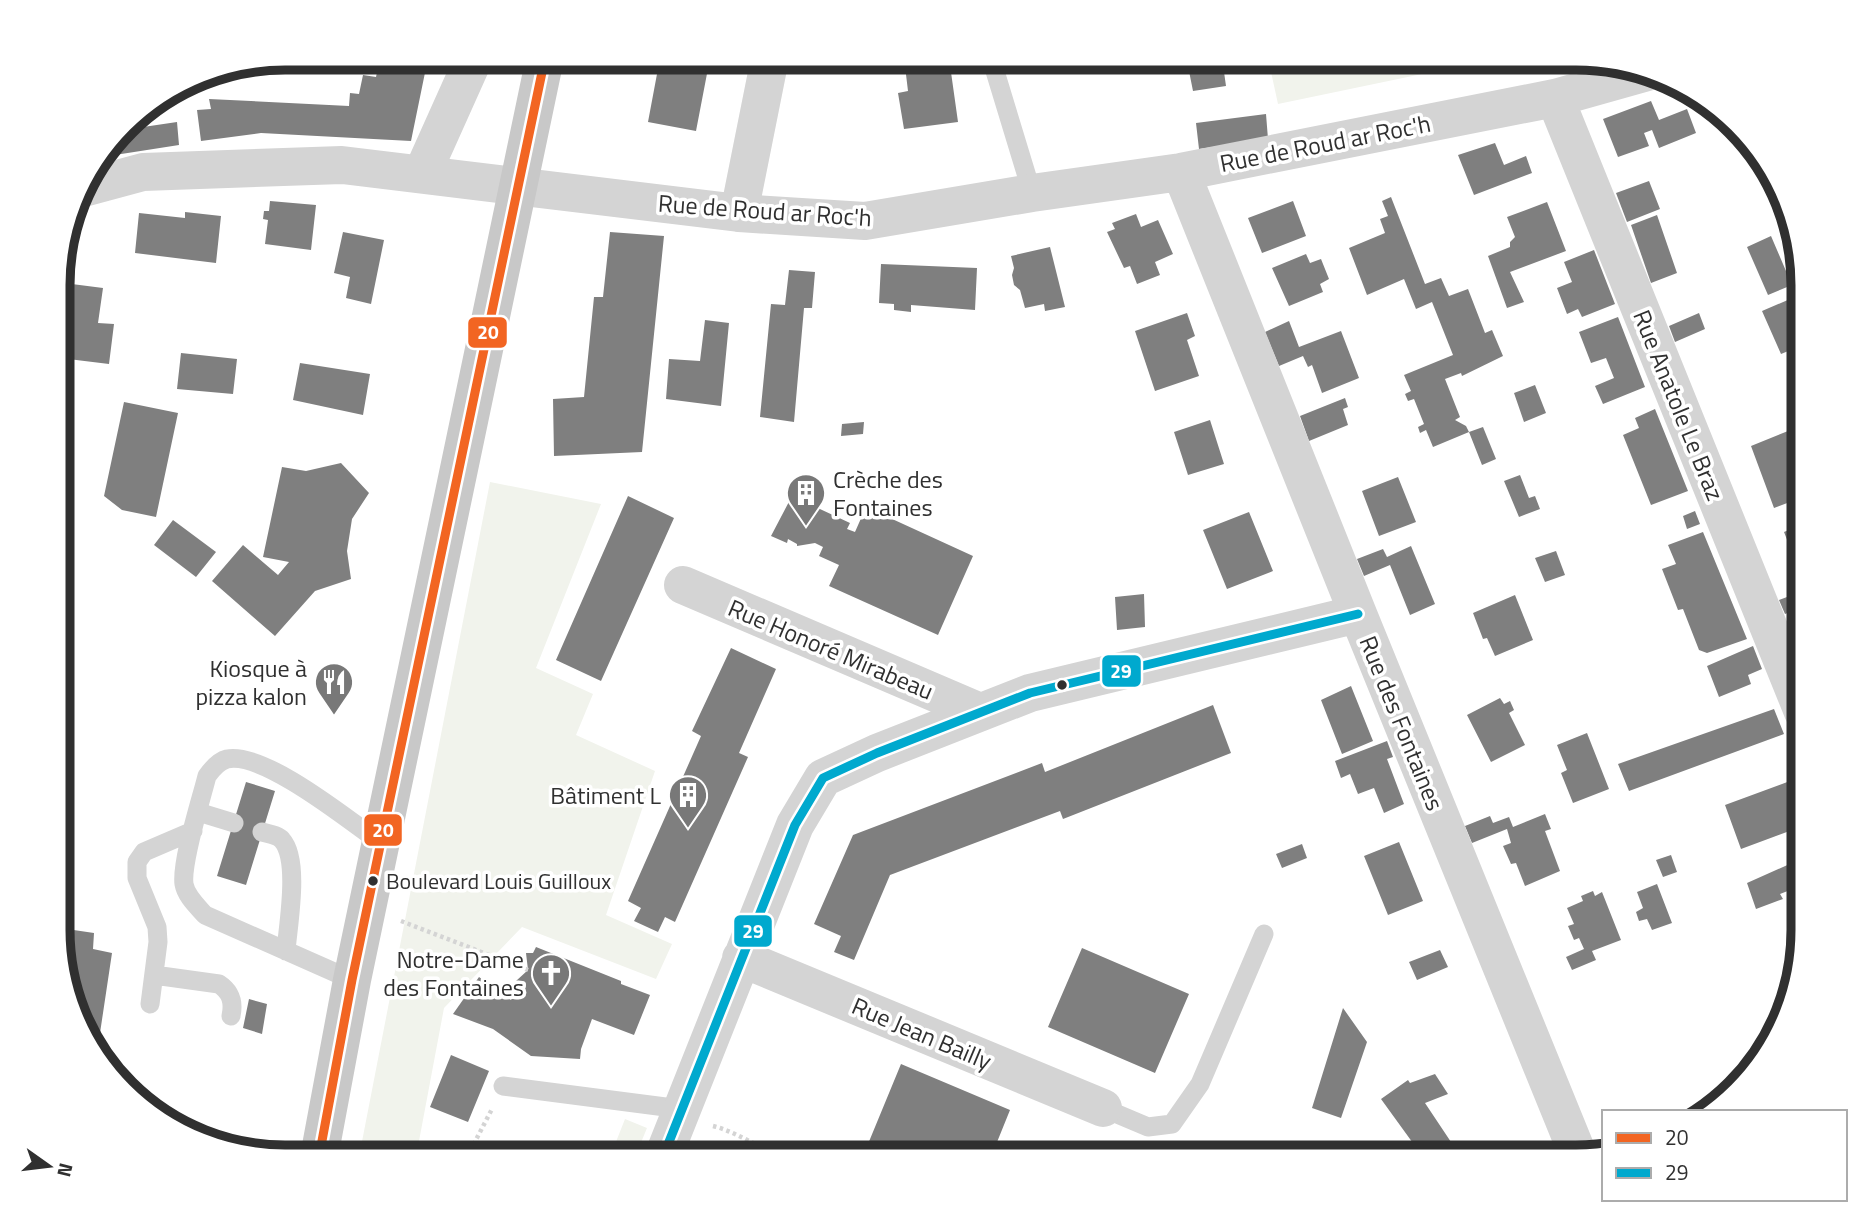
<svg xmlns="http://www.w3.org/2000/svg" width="1861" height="1215" font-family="'Titillium Web',sans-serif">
<rect width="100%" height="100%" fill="#fff"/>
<path fill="#f1f3ec" d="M1268 58H1499L1278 104Z
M218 71 211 87 183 84 198 75Z
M490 482 601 504 536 668 593 694 576 735 655 771 606 915 672 944 656 979 522 927 444 1008 416 1157H359Z
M625 1119 647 1128 635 1157H610Z"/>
<path fill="#7f7f7f" d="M380 58H428L411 141 261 133 201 141 197 110 211 109 209 99 349 106 350 93 359 94 363 75 376 77Z
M660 58H710L696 131 648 122Z
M904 58H949L958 122 904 129 898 93 908 91Z
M1180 58H1222L1226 86 1193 91 1189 71H1182Z
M1651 101 1659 120 1687 109 1696 133 1659 148 1652 130 1644 133 1649 146 1618 157 1603 119Z
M1266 114 1268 139 1199 149 1196 123Z
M177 122 179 145 102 157 123 130Z
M1495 143 1504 165 1526 156 1532 173 1474 195 1458 155Z
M1649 181 1660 209 1627 222 1616 193Z
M1391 197 1425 284 1441 278 1449 296 1468 289 1485 333 1492 330 1503 356 1462 376 1461 373 1445 379 1460 417 1455 420 1466 426 1469 432 1433 447 1426 430 1420 433 1418 427 1424 424 1414 399 1408 401 1405 394 1411 391 1404 375 1453 355 1432 302 1416 309 1404 279 1367 295 1349 248 1385 233 1380 219 1388 216 1382 201Z
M270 201 316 205 311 250 265 244 268 220 263 219 264 211H269Z
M1293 201 1306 236 1262 253 1248 218Z
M1547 202 1566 251 1510 272 1524 302 1507 308 1488 256 1510 247V242L1515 237 1507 217Z
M185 212 221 216 216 263 135 253 139 213 185 218Z
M1136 214 1141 227 1158 220 1173 254 1155 262 1160 275 1137 284 1130 266 1124 268 1107 232 1115 229 1112 223Z
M1657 215 1677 273 1651 283 1631 225Z
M343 232 384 240 371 304 346 298 350 277 334 273Z
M610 232 664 236 642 452 554 456 553 399 584 397 594 297H603Z
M1771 236 1792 285 1768 295 1747 247Z
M1050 247 1065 307 1045 311 1044 304 1025 308 1020 290 1014 285 1012 275 1014 268 1011 256Z
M1594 250 1615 304 1582 317 1578 309 1567 314 1557 288 1572 282 1564 262Z
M1306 254 1310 263 1321 259 1329 279 1320 284 1323 292 1289 306 1272 268Z
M881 264 977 268 975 310 911 305V312L894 310V304L879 303Z
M789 270 815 272 812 308H804L794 422 760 417 771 304 785 305Z
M64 283 103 288 98 323 114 324 109 364 60 358V315Z
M1797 296 1803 309V345L1781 354 1762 311Z
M1187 313 1195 336 1187 340 1199 376 1155 391 1135 331Z
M1699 313 1705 329 1675 342 1669 326Z
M1618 317 1645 387 1603 404 1595 386 1614 378 1606 358 1591 363 1579 332Z
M705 320 729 323 721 406 666 399 669 359 700 361Z
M1289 321 1299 347 1341 331 1359 378 1322 393 1312 365 1308 367 1303 356 1279 366 1265 332Z
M181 353 237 359 233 394 177 389Z
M300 363 370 374 363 415 293 400Z
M1535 385 1546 413 1524 422 1514 393Z
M1345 398 1348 407 1343 409 1348 425 1309 441 1300 416Z
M124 402 178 413 156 517 122 510 104 496Z
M1655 409 1688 491 1651 505 1623 435 1639 428 1635 418Z
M1210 420 1224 464 1188 475 1174 432Z
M864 422 863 434 841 436 842 424Z
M1803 425V497L1774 508 1751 446Z
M1483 427 1496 459 1482 465 1469 432Z
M341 463 369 493 352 519 347 551 351 579 315 591 275 636 212 581 243 545 278 575 289 562 263 557 282 467 306 471Z
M1520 475 1529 498 1535 496 1540 509 1519 517 1504 481Z
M1398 477 1416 522 1379 536 1362 491Z
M628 496 674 518 601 681 556 660Z
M792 496 850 523 847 529 855 532 866 507 973 556 938 635 829 586 839 565 819 556 823 547 815 543 797 546V544L788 539 787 543 771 536Z
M1695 511 1700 524 1687 529 1683 516Z
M1249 512 1273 571 1227 589 1203 530Z
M173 520 216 552 196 577 154 545Z
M1803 524V580L1784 532Z
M1703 532 1747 639 1707 653 1699 650 1683 609 1678 610 1662 569 1676 564 1668 545Z
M1411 546 1435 604 1410 615 1390 565 1364 576 1357 559 1383 549 1387 557Z
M1556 551 1565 575 1545 582 1535 558Z
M1803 591V607L1785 614 1779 600Z
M1144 594 1145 627 1117 630 1115 597Z
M1515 595 1533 640 1495 656 1487 638 1483 639 1473 613Z
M1753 646 1762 669 1748 675 1751 684 1719 697 1707 666Z
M731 648 776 669 739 753 748 757 675 922 665 917 658 932 634 921 641 908 628 901 701 736 692 731Z
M1351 686 1373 741 1342 754 1321 700Z
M1500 698 1504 704 1510 701 1514 710 1509 713 1525 745 1491 762 1467 715Z
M1213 705 1231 753 1063 819 1060 811 890 875 854 960 834 952 841 936 814 924 853 835 1042 763 1045 772Z
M1774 709 1784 734 1629 791 1618 764Z
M1587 733 1609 789 1573 803 1561 773 1567 770 1557 745Z
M1387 741 1393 757 1387 759 1404 804 1384 813 1374 788 1358 794 1350 774 1341 778 1335 761Z
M1790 781 1803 816V826L1741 849 1725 805Z
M246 782 275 791 246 885 217 876Z
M1545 814 1551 829 1545 831 1560 871 1525 886 1516 863 1511 864 1503 846 1511 843 1507 829 1472 843 1465 826 1490 816 1493 823 1509 817 1513 827Z
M1399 842 1423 901 1388 915 1364 856Z
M1302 844 1307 858 1282 868 1276 854Z
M1671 855 1677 872 1663 877 1656 860Z
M1803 858V885L1780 894 1783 899 1756 909 1747 883Z
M1657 884 1672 923 1652 930 1647 919 1639 921 1636 912 1643 908 1637 892Z
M1593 891 1595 896 1602 892 1621 940 1592 951 1596 960 1572 970 1566 957 1584 949 1579 938 1574 940 1568 926 1574 924 1567 908 1583 901 1581 896Z
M60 928 94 933 93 949 112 953 97 1053 88 1044 60 959Z
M536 947 621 981V984L650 995 634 1035 592 1019 581 1049 580 1059 531 1056 493 1029 453 1014 479 977 511 1000 521 984 516 981 528 970 526 953H533Z
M1082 948 1189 994 1155 1073 1048 1027Z
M1440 950 1448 967 1417 980 1409 962Z
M249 999 267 1004 262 1034 243 1028Z
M1343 1008 1367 1042 1341 1118 1312 1108Z
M451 1055 489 1071 468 1122 430 1107Z
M901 1064 1010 1110 991 1157H898L868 1144Z
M1435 1074 1448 1094 1425 1103 1455 1148 1458 1146 1466 1157H1423L1381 1099 1408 1080 1410 1083Z"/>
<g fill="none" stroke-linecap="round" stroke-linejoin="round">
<path stroke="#d4d4d4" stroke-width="4.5" stroke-dasharray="3.5 3.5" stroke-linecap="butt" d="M401 921 528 970
M713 1126C737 1132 759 1148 782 1157
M467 1157 492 1109"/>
<path stroke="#d4d4d4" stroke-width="19" d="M991 58 1032 193
M198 812 234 823
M262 832C269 834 278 835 282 840 300 860 288 925 286 951
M154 975 219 984C231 992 234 1002 231 1016
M352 980 205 915C197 906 186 896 184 884 181 862 201 800 207 776 212 769 219 761 227 759 264 751 351 822 381 843
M150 1004 158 942 157 927 137 878V862L144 852 193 831
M503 1086 681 1109
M1103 1108 1148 1127 1172 1124 1200 1084 1264 934"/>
<path stroke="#d4d4d4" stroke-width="38" d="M1555 98 1803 712
M1181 172 1358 614 1579 1157
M422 174 474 58
M80 189 143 172 342 165 739 213 865 221 1032 193 1181 172 1555 98 1651 71
M739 213 770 58
M683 585 980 712
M741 958 1103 1108
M663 1157 795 825 823 778 877 753 1030 693 1358 614"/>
<path stroke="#c8c8c8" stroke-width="38" d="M319 1157 352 980 545 58"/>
<g stroke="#fff" stroke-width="14">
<path id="bus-1" d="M319 1157 352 980 545 58"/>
</g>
<g stroke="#fff" stroke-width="14">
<path id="bus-2" d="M663 1157 795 825 823 778 877 753 1030 693 1358 614"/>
</g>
<use href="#bus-1" stroke="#f26522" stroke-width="9"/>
<use href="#bus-2" stroke="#00a9ce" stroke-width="9"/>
</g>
<defs>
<g id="building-pin" transform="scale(2.0125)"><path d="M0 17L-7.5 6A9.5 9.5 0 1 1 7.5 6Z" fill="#787878" stroke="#fff"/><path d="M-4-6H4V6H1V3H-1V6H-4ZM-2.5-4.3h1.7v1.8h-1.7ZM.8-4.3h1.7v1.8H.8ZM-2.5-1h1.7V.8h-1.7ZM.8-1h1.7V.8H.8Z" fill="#fff"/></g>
<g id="restaurant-pin" transform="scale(2.0125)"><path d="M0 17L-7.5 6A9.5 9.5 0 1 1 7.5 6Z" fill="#787878" stroke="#fff"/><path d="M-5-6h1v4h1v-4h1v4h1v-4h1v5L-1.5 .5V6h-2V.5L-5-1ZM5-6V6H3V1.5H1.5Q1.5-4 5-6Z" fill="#fff"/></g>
<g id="church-pin" transform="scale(2.0125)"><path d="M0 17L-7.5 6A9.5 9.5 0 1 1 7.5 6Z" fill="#787878" stroke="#fff"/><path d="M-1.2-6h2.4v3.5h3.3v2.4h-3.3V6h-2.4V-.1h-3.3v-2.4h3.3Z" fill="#fff"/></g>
</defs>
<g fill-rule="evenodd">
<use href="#building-pin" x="806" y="493"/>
<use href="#restaurant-pin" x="334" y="682"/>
<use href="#building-pin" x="688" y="795"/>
<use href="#church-pin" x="551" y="973"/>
</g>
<g fill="#303030" stroke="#fff" stroke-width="2.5">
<circle cx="1062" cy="685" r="6"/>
<circle cx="373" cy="881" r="6"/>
</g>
<g text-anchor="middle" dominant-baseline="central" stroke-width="7" stroke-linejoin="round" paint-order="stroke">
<g font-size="22" fill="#303030" stroke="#fff" text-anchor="start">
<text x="386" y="881">Boulevard Louis Guilloux</text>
</g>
<g font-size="24" fill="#303030" stroke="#fff">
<text transform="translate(1325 143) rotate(-11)">Rue de Roud ar Roc'h</text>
<text transform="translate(765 210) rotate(4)">Rue de Roud ar Roc'h</text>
<text transform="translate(1679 405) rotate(68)">Rue Anatole Le Braz</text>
<text transform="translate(831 649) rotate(23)">Rue Honoré Mirabeau</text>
<text transform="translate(1402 723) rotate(68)">Rue des Fontaines</text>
<text transform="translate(922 1033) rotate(23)">Rue Jean Bailly</text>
</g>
<g font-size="24" fill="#303030" stroke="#fff" text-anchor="end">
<text x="833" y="479" text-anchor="start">Crèche des<tspan x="833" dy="28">Fontaines</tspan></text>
<text x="307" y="668">Kiosque à<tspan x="307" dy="28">pizza kalon</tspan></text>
<text x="661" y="795">Bâtiment L</text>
<text x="524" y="959">Notre-Dame<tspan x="524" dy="28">des Fontaines</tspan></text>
</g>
</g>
<path d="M0 0H1861V1215H0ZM285 70H1576A215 215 0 0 1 1791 285V930A215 215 0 0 1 1576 1145H285A215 215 0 0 1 70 930V285A215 215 0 0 1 285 70Z" fill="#fff" fill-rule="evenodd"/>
<path fill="none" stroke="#303030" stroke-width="9" d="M285 70H1576A215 215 0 0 1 1791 285V930A215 215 0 0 1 1576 1145H285A215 215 0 0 1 70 930V285A215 215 0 0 1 285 70Z"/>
<g stroke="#fff" stroke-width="2.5">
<rect x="467" y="316" width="41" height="33" rx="7" fill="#f26522"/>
<rect x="1101" y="654" width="41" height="34" rx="7" fill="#00a9ce"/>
<rect x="363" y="813" width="40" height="34" rx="7" fill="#f26522"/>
<rect x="733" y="914" width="40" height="34" rx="7" fill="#00a9ce"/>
</g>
<g font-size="19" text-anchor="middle" font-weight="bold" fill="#fff">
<text x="488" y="339">20</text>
<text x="1121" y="678">29</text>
<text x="383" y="837">20</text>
<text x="753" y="938">29</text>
</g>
<rect x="1602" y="1110" width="245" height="91" fill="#ffffff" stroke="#acacac" stroke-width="2"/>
<rect x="1616" y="1133" width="35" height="10" fill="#f26522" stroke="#acacac" stroke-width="2"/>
<text x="1665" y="1145" font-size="21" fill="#303030">20</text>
<rect x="1616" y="1168" width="35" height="10" fill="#00a9ce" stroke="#acacac" stroke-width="2"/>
<text x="1665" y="1180" font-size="21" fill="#303030">29</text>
<g transform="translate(49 1166) rotate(104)" stroke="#ffffff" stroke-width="5" paint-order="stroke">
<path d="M0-5L12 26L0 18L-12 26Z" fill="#303030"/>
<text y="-10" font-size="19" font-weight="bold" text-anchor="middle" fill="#303030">N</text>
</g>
</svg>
